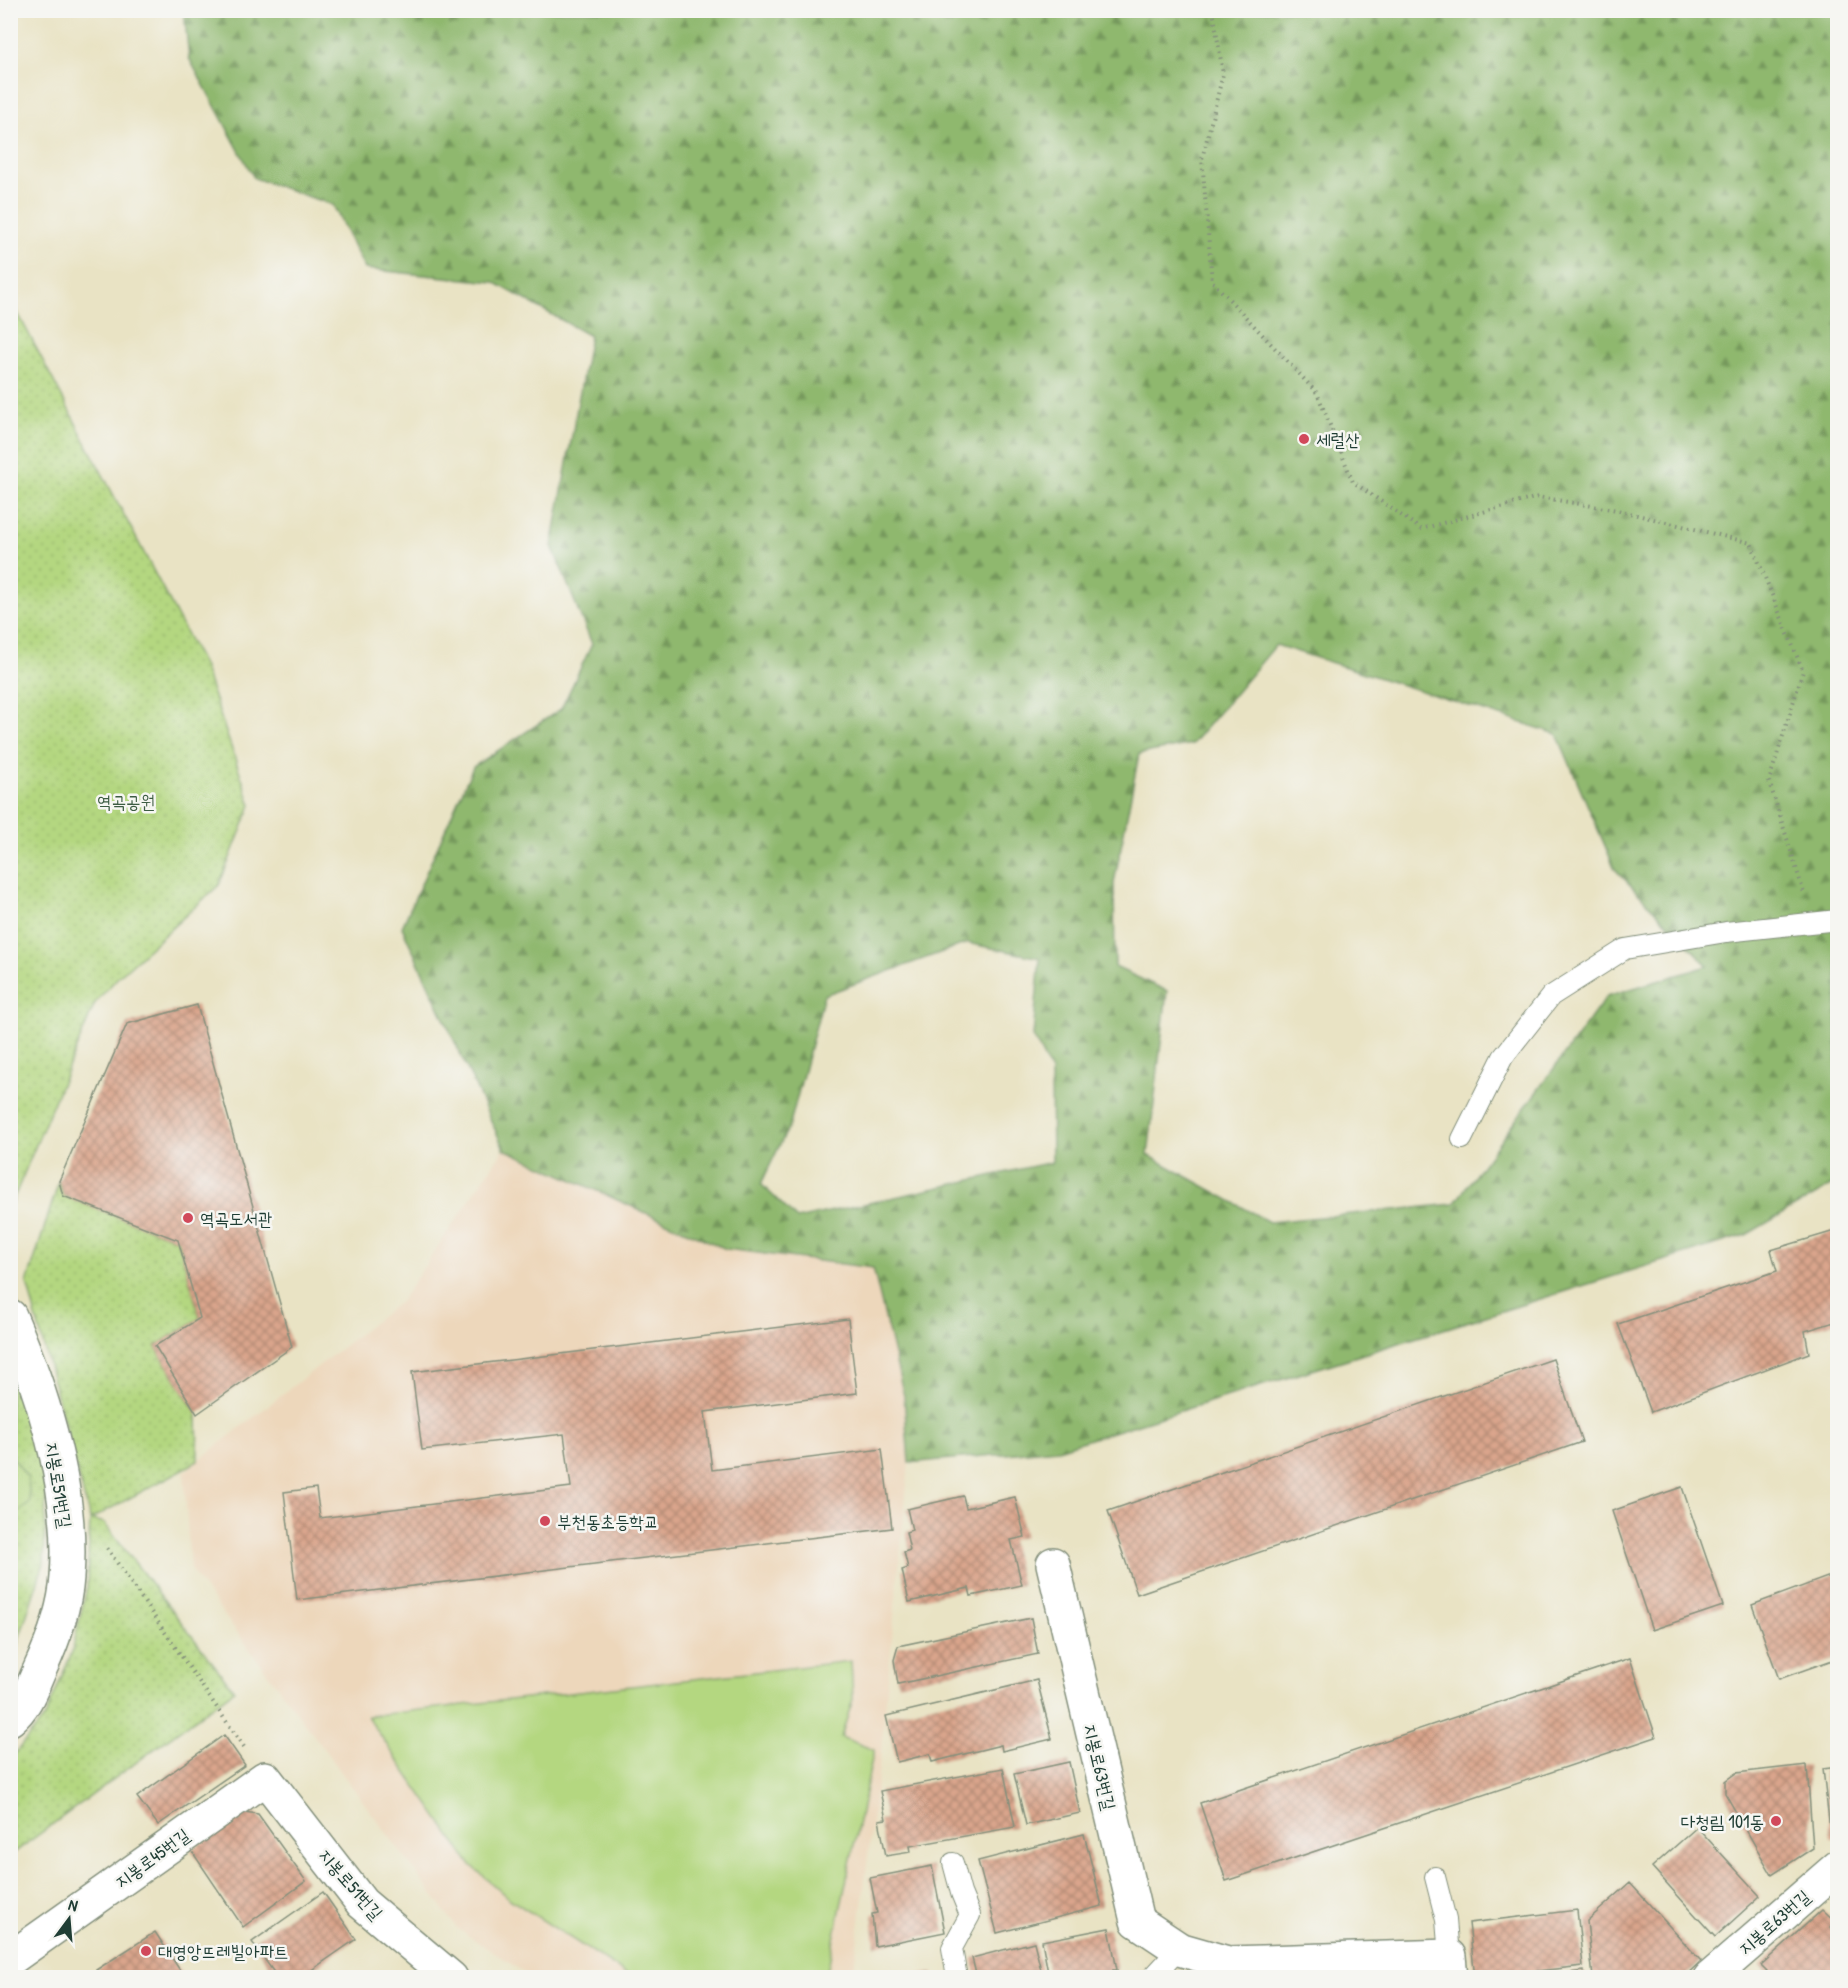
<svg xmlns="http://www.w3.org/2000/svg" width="1848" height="1988" font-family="'Patrick Hand','Poor Story',sans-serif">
<defs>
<pattern id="forest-firs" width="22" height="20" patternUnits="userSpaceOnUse" patternTransform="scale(1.5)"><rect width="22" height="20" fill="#8fb86e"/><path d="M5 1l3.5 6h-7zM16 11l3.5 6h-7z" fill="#74975b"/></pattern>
<pattern id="park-dots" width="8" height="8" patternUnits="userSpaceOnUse" patternTransform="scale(1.5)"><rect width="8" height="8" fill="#b4d780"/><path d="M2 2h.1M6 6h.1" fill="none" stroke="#9ab96f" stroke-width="1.8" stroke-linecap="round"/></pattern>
<pattern id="building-cross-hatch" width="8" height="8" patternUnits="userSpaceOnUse" patternTransform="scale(1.5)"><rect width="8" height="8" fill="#daa58c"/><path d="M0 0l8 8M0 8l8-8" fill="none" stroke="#b08873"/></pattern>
</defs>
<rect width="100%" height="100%" fill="#f6f6f2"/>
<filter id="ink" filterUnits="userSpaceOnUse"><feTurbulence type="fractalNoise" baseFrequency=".0167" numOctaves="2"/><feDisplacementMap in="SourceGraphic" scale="12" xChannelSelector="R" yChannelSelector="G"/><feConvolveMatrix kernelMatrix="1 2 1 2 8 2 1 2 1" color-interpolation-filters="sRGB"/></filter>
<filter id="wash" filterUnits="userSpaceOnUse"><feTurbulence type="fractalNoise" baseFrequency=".008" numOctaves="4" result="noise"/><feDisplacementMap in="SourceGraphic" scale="24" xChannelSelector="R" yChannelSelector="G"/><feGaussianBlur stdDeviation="1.35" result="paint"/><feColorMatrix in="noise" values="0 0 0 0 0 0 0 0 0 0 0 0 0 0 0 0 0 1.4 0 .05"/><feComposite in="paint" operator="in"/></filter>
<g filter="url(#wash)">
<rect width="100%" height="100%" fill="#e9e3c4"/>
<path fill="#edd7bb" d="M504 1149 726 1249 873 1268 904 1396 909 1463 881 1751 853 1977H531L458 1929 190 1569 184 1472 401 1301Z"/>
<path fill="url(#forest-firs)" stroke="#577a51" stroke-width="1.5" fill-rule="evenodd" d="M184 11H1837V1182L1746 1235 1058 1449 909 1463 904 1396 873 1268 726 1249 504 1149 402 927 473 767 561 709 592 644 552 546 590 336 494 282 365 269 333 205 254 178 189 58ZM1276 645 1557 734 1615 869 1708 966 1607 996 1454 1204 1269 1222 1148 1155 1167 991 1115 967 1114 883 1139 754 1192 744ZM967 943 1040 958 1033 1036 1051 1072 1052 1162 797 1219 761 1184 790 1124 824 995Z"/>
<path fill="url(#park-dots)" stroke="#6a8a5a" stroke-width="1.5" d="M11 300 203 665 251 805 219 885 119 976 95 1003 11 1205Z
M59 1181 63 1196 178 1240 200 1318 155 1346 197 1414 198 1461 91 1519 104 1523 234 1690 11 1855V1758L45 1717 72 1652 87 1587 90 1519 27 1283Z
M10 1354 25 1394 46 1489 44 1563 11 1663Z"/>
<path fill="#b4d780" stroke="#6a8a5a" stroke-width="1.5" d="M11 1455 28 1478 30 1503 11 1518Z
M851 1661 853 1699 841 1737 874 1750 826 1977H631L508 1898 469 1863 367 1716Z"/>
<g id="blocks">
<path fill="url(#building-cross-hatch)" d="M197 1005 292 1347 197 1414 155 1346 200 1318 178 1240 63 1196 59 1181 127 1024Z
M1838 1230V1321L1805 1331 1809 1353 1651 1412 1618 1324 1777 1271 1771 1250Z
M848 1319 857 1393 705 1412 712 1470 882 1449 892 1528 297 1600 284 1492 316 1488 320 1518 571 1487 564 1434 422 1450 412 1372Z
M1553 1359 1582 1442 1137 1594 1108 1511Z
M1682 1487 1723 1606 1652 1630 1612 1511Z
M963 1496 966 1508 1015 1497 1025 1537 1011 1540 1022 1585 971 1596 969 1588 909 1602 902 1570 908 1568 904 1552 910 1550 906 1532 912 1530 907 1509Z
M1838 1573V1658L1779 1679 1752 1605Z
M1031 1618 1038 1654 898 1684 894 1660 898 1646Z
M1630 1658 1656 1737 1226 1881 1200 1803Z
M1037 1680 1052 1739 1002 1751 1001 1745 932 1762 930 1754 897 1762 886 1716Z
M224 1735 245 1765 158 1825 137 1797Z
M1069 1762 1080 1813 1026 1825 1014 1774Z
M1807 1765 1813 1848 1772 1875 1725 1793V1781L1736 1773Z
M1838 1767V1838H1831L1823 1769Z
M1003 1768 1015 1827 910 1846 911 1852 886 1856 879 1820 886 1819 880 1791Z
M244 1812 258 1814 306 1881 243 1927 191 1850Z
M1697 1827 1760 1896 1715 1937 1652 1867Z
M1084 1834 1102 1906 997 1933 978 1861Z
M932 1866 945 1932 875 1946 872 1914 877 1913 870 1878Z
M1630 1883 1701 1961 1683 1978H1593L1587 1921Z
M323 1892 356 1939 300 1978H278L252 1942Z
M1577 1910 1583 1966 1475 1978 1469 1923Z
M1822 1910 1835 1922 1830 1927 1838 1936V1951L1834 1955 1838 1959V1978H1760L1767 1971 1761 1965Z
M1109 1928 1117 1970H1113L1115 1978H1049L1042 1941Z
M155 1932 185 1978H103L96 1970Z
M1034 1942 1041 1970 1038 1972 1039 1978H977L972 1958Z
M1584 1971 1585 1978H1545V1976Z
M933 1973V1978H909L908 1976Z"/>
</g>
</g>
<g filter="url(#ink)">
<use href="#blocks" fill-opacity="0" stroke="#84907c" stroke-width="1.5"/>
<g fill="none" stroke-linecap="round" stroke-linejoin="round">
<g stroke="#84907c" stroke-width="22">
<path id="lane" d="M1462 1139 1503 1057 1551 996 1625 949 1726 932 1838 920
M953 1863 961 1893 970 1915 952 1948 957 1978
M1435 1877 1446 1920 1449 1956
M1152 1978 1179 1949"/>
</g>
<g stroke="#84907c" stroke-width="36">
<path id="street" d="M10 1316C44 1396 74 1490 67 1577 65 1609 53 1641 40 1669 32 1687 26 1706 10 1719
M1053 1564 1137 1921 1179 1949 1228 1963 1449 1956 1451 1978
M10 1959 265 1778 362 1903 451 1978
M1710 1978 1838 1867"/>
</g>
<path stroke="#84907c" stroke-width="4" stroke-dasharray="1.5 4.5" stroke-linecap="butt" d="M1213 10 1223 74 1202 159 1212 281 1317 393 1353 482 1421 529 1538 497 1617 510 1751 543 1803 671 1769 781 1804 893
M107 1548 244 1747"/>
<use href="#lane" stroke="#fff" stroke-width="20"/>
<use href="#street" stroke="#fff" stroke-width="33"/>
</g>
</g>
<g fill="#d1495b" stroke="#f6f6f2" stroke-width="2">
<circle cx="1304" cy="439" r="6"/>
<circle cx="188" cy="1218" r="6"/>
<circle cx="545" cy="1521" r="6"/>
<circle cx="1776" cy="1821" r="6"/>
<circle cx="146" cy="1951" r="6"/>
</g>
<g text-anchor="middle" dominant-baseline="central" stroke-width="5" stroke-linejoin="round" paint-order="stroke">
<g font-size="18" fill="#1f3d34" stroke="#f6f6f2" text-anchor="start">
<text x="1316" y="439">세럴산</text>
<text x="200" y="1218">역곡도서관</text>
<text x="557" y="1521">부천동초등학교</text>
<text x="1764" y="1821" text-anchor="end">다청림 101동</text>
<text x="158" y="1951">대영앙뜨레빌아파트</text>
</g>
<g font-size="18" fill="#3d5c43" stroke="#f6f6f2">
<text x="126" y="801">역곡공원</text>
</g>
<g font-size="18" fill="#1f3d34" stroke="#f6f6f2">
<text transform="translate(59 1485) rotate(81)">지봉로51번길</text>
<text transform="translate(1100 1767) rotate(77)">지봉로63번길</text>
<text transform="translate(152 1858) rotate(-36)">지봉로45번길</text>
<text transform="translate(351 1884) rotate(49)">지봉로51번길</text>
<text transform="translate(1774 1922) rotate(-41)">지봉로63번길</text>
</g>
</g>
<rect width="1848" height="1988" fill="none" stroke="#f6f6f2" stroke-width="36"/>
<g transform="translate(69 1919) rotate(16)" stroke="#f6f6f2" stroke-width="4.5" paint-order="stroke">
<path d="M0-4.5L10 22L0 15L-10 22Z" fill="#1f3d34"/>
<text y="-9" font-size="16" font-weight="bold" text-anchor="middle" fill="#1f3d34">N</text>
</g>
</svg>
